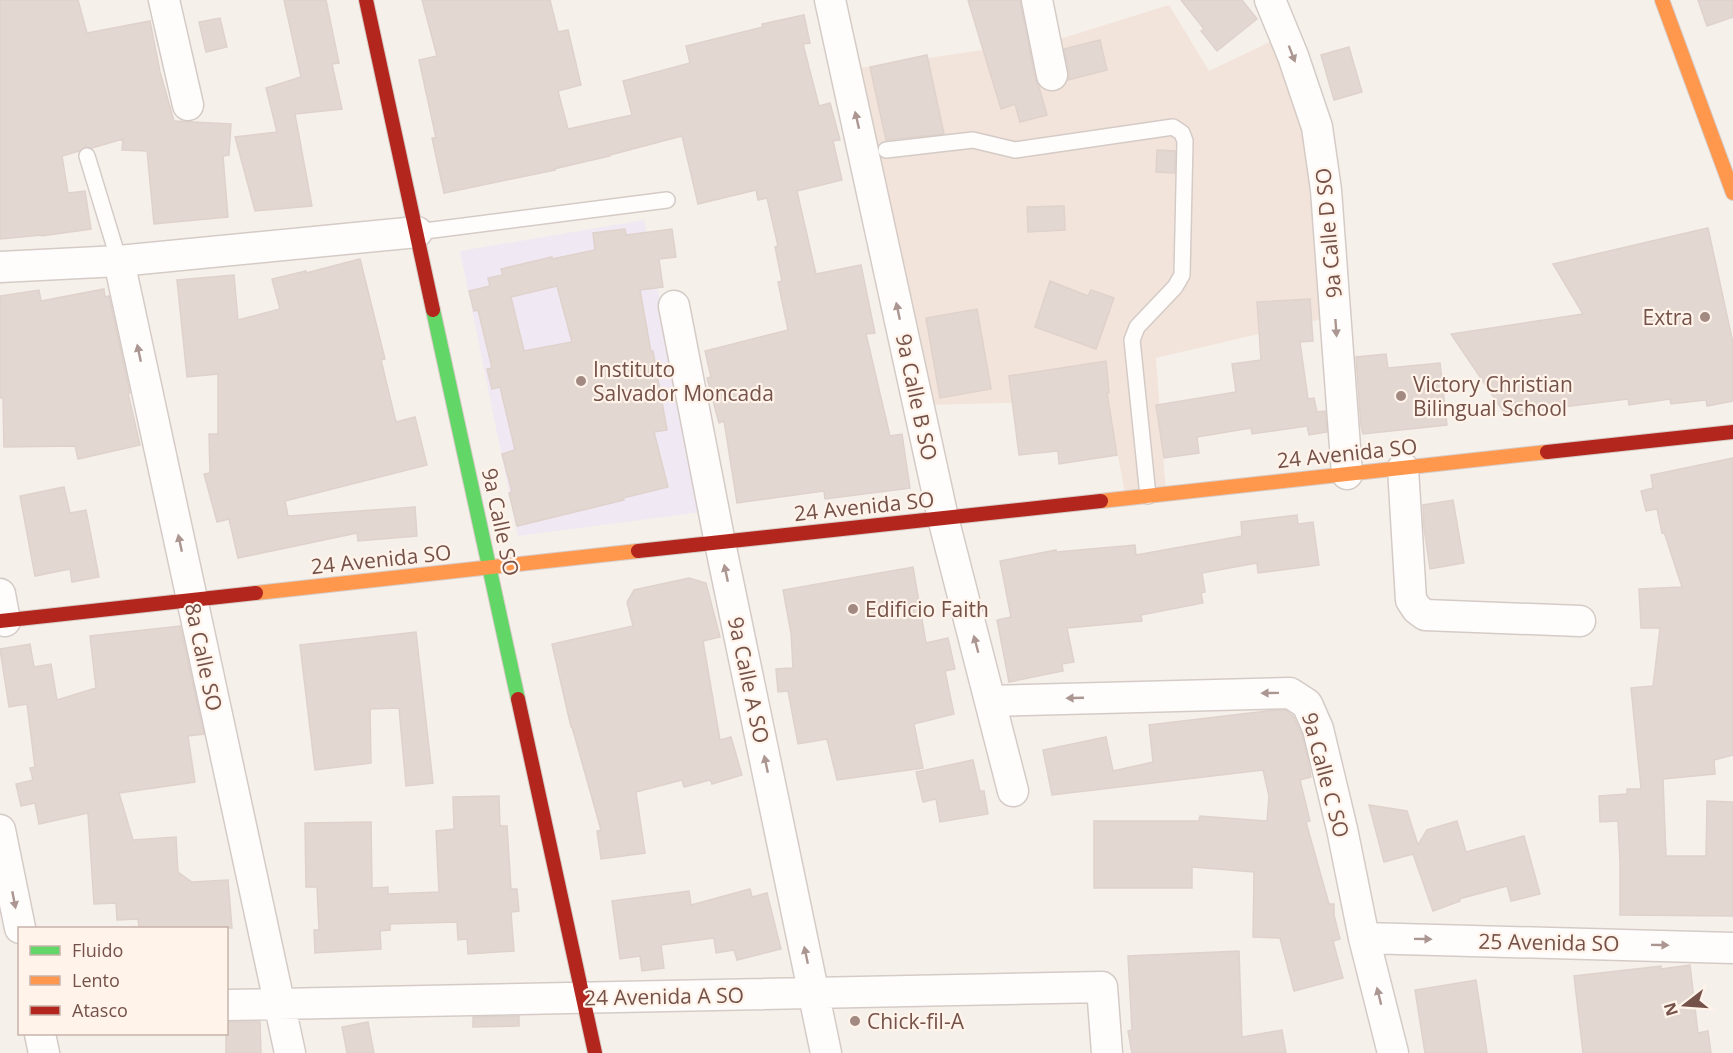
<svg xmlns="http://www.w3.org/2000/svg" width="1733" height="1053" font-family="'Open Sans',sans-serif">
<rect width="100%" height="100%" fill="#f6f0ea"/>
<path fill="#f2e4da" d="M1169 5 1209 71 1276 39 1311 129 1326 318 1156 358 1166 494 1126 498 1107 400 928 405 846 70 1063 38Z"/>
<path fill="#f0e8f2" d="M644 220 702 512 518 536 460 251Z"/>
<path fill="#e3d7d1" stroke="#dfd2cc" stroke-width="1.5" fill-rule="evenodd" d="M0 0H78L87 33 150 21 160 72 174 121 231 124 229 155 223 156 228 217 154 224 147 151 122 150 123 139 92 148 85 147 79 151 62 156 68 193 85 191 91 229 42 236V235L0 239Z
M284 0H326L339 63 332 64 342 109 295 114 312 206 255 211 235 137 277 132 266 88 301 77Z
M422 0H550L558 32 568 30 581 85 558 91 568 129 632 115 623 81 690 63 686 46 763 27 762 24 804 15 810 43 803 44 819 106 830 103 840 140 833 141 842 180 797 191 816 274 861 265 875 333 866 334 890 436 902 434 910 488 825 499 824 491 737 503 724 421 719 423 707 378 711 377 705 351 788 330 778 282 782 281 775 247 778 246 767 198 758 200 756 190 698 204 682 136 610 155V156L554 169 555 170 444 193 432 138H436L419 60 437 56Z
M968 0H1020L1035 78 1039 87 1047 115 1020 122 1015 104 1001 109Z
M1181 0H1242L1257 19 1217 51 1201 31 1204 29Z
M1698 0H1733V17L1707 26Z
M220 18 227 47 206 52 199 22Z
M1100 40 1107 70 1068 80 1069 72 1064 49Z
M1349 47 1362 92 1334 100 1321 55Z
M927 55 944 134 886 140 870 67Z
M1157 150 1175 151V173L1156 172Z
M1064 206 1065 230 1028 232 1027 207Z
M1708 228 1733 343V401L1707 406 1706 400 1671 404 1670 399 1629 405 1628 399 1505 414 1451 334 1583 314 1553 264Z
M625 229 626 235 672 229 676 257 659 259 663 287 640 290 651 352 653 351 667 430 654 432 668 487 623 498 624 500 517 526 509 493 512 492 502 454 515 450 500 387 492 389 487 369 492 368 478 310 474 311 469 291 490 286 488 278 503 275 501 269 552 257V259L595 250 593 233ZM557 286 572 342 524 351 511 297Z
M360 259 385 359 381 360 396 422 415 417 427 465 285 501 288 516 415 507 417 536 358 541 357 533 238 558 229 519 217 522 204 474 210 473 209 434H218V374L187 377 177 280 234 275 238 320 280 309 272 279 306 271V273Z
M1050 281 1088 296 1091 290 1114 298 1096 349 1035 327Z
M104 289 105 297 109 296 130 393H128L140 445 78 459 75 446 4 447 3 398H0V296L39 290 41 301Z
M1310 299 1313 341 1300 342 1308 399 1314 398 1317 412 1325 411 1327 432 1309 435 1307 426 1252 434 1251 428 1197 437 1199 453 1164 458 1156 405 1236 392 1232 364 1261 360 1257 302Z
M977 309 991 389 940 398 926 318Z
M1386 354 1388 368 1440 363 1447 425 1363 434 1361 426 1356 357Z
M1106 361 1109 393H1107L1117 455 1059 464 1058 451 1019 455 1009 376Z
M1733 458V755L1714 760 1715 774 1663 779 1666 856H1706L1707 801 1733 802V916L1620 915V862L1618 821 1600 822 1599 796 1627 794V789H1641L1631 688 1653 686 1660 628H1641L1639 589 1682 587 1664 532 1662 533 1657 509 1646 511 1641 491 1653 488 1651 475Z
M64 487 70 513 86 510 99 577 72 582 70 569 35 576 20 496Z
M1453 500 1464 563 1430 569 1424 528 1423 505Z
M1297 515 1298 524 1313 522 1319 565 1258 573 1257 563 1202 573 1205 592 1201 593 1203 603 1141 615 1142 621 1067 628 1074 662 1062 664 1063 671 1009 682 997 620 1011 617 1000 561 1056 550V552L1135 545 1136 555 1242 536 1241 522Z
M913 567 926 643 948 638 955 669 945 671 954 714 914 724 923 768 837 780 827 739 798 744 788 691 778 692 776 669 793 668 791 633 783 590Z
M689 578 706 583 720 637 703 641 720 740 731 737 742 775 712 784 710 780 684 787 682 780 636 792 645 853 601 859 597 831 601 830 572 727H571L552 644 633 626 627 602 634 590Z
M180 626 204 734 188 736 195 782 119 793 133 840 176 837 178 872 192 882 228 880 232 928H139L138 919 117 920 116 903 94 904 88 813 39 824 35 803 21 806 16 784 33 780 30 768 35 767 27 704 9 707 0 649 30 644 34 667 51 664 57 700 96 688 90 636Z
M416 632 433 783 406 786 399 708 370 709 371 763 315 770 300 645Z
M1285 710 1293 716 1302 735 1308 760 1311 777 1300 780 1310 821 1306 822 1329 904H1334V915L1340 939 1333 941 1343 978 1294 991 1280 938 1253 937 1254 872 1192 867V888H1094V821H1199L1200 816 1267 821 1269 796 1263 770 1052 795 1043 750 1106 737 1113 771 1153 762 1149 725 1267 711Z
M973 760 980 791H984L988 814 940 822 936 799 923 802 916 772Z
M499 796 500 826H507L511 889H517L519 911 511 912 514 951 468 954 467 939 458 940 457 922 390 924V930L380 931 381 949 315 953 314 930H319L317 887H306L305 823 371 822 372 888 388 887V894L439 892 436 831 454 829 453 797Z
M1369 805 1407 811 1418 845 1427 830 1457 821 1466 852 1524 836 1540 894 1511 901 1507 886 1459 899 1460 901 1433 911 1413 854 1384 862Z
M750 889 752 897 767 893 781 949 737 960 734 950 716 953 714 938 661 945 664 968 642 971 640 956 620 959 612 901 689 891 691 905Z
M1239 951 1242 1037 1282 1030 1286 1053H1132L1128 1031 1132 1030 1128 956Z
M1690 965 1698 1033 1708 1031 1711 1053H1583L1574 976 1661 966V969Z
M1476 980 1487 1053H1425L1415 990Z
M519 1016V1026L473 1027V1017Z
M226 1022H260L261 1053H226Z
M368 1022 374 1053H347L342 1027Z"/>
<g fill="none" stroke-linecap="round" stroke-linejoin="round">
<g stroke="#d5cbc6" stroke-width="18">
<path id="lane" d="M886 150 973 140 1015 150 1173 127 1182 133 1185 141 1182 275 1175 287 1137 327 1132 340 1148 496
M87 156 119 261
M417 232 667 200"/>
</g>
<g stroke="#d5cbc6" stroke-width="33">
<path id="street" d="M164 0 188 105
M830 0 943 518 1013 791
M1037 0 1052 75
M1270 0 1293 56 1317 127 1326 190 1347 474
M119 261 290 1053
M0 267 119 261 417 232
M674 306 720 543 826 1053
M1403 468 1411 600 1417 609 1425 615 1580 621
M0 594 5 621
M991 701 1290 693 1307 704 1318 729 1342 829 1364 938 1393 1053
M0 830 20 928
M1364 938 1733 948
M226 1005 1102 987 1107 1053
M40 1034 44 1053"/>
</g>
<g stroke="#d6cbc6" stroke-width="16">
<path id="fast" d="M433 310 518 699"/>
</g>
<g stroke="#d6cbc6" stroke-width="16">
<path id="slow" d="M1662 0 1733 193
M1101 501 1547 452
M256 593 638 551"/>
</g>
<g stroke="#d6cbc6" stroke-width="16">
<path id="jam" d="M366 0 433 310
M1547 452 1733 432
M638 551 1101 501
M0 621 256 593
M518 699 595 1053"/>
</g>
<use href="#lane" stroke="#fefdfc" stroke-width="15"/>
<use href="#street" stroke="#fefdfc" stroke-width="30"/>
<use href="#fast" stroke="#63d668" stroke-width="14"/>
<use href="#slow" stroke="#ff974d" stroke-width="14"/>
<use href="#jam" stroke="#b3261e" stroke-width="14"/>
</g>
<defs><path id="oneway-solid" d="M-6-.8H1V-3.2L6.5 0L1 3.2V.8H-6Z" transform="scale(1.5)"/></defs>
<g fill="#ac9691">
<use href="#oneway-solid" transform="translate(1292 54) rotate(69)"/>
<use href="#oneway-solid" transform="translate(857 120) rotate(-103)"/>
<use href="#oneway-solid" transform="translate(898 311) rotate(-102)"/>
<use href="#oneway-solid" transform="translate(1336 328) rotate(86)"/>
<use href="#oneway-solid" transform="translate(139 353) rotate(-102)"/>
<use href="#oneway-solid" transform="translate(180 543) rotate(-102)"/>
<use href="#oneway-solid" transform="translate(726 573) rotate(-102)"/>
<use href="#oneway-solid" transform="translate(976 644) rotate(-105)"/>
<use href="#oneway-solid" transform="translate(1270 693) rotate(179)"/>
<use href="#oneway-solid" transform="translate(1075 698) rotate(178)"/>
<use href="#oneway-solid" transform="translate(766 764) rotate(-102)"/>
<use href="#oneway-solid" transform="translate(14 900) rotate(79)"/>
<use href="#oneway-solid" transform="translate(1423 939) rotate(1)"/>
<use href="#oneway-solid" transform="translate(1660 945) rotate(1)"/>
<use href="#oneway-solid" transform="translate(806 955) rotate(-102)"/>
<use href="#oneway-solid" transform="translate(1379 996) rotate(-104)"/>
</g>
<g fill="#a28981" stroke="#fff3ea" stroke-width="2">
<circle cx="1705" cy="317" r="6"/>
<circle cx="581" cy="381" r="6"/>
<circle cx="1401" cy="396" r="6"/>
<circle cx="853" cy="609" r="6"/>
<circle cx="855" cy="1021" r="6"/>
</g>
<g text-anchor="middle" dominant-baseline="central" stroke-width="4.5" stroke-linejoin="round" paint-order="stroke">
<g font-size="21" fill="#755249" stroke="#fff3ea">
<text transform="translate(1328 233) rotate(-95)">9a Calle D SO</text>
<text transform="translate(917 397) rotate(78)">9a Calle B SO</text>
<text transform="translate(1347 453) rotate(-6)">24 Avenida SO</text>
<text transform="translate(864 506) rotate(-6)">24 Avenida SO</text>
<text transform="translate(501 522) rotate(78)">9a Calle SO</text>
<text transform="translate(381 559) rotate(-6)">24 Avenida SO</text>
<text transform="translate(204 657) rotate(78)">8a Calle SO</text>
<text transform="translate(749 680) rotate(78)">9a Calle A SO</text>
<text transform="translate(1326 775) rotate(75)">9a Calle C SO</text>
<text transform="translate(1549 942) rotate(1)">25 Avenida SO</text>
<text transform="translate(664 996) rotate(-1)">24 Avenida A SO</text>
</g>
<g font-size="21" fill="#755249" stroke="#fff3ea" text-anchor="start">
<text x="1693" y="317" text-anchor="end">Extra</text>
<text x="593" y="369">Instituto<tspan x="593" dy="24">Salvador Moncada</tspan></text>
<text x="1413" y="384">Victory Christian<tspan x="1413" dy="24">Bilingual School</tspan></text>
<text x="865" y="609">Edificio Faith</text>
<text x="867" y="1021">Chick-fil-A</text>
</g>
</g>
<rect x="18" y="927" width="210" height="108" fill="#fff3ea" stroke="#c8b3aa" stroke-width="1.5"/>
<rect x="30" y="946" width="30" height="9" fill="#63d668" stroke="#c8b3aa" stroke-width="1.5"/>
<text x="72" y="957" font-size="18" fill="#755249">Fluido</text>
<rect x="30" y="976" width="30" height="9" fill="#ff974d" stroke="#c8b3aa" stroke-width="1.5"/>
<text x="72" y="987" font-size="18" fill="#755249">Lento</text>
<rect x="30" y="1006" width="30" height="9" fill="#b3261e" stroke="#c8b3aa" stroke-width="1.5"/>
<text x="72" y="1017" font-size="18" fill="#755249">Atasco</text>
<g transform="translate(1685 1005) rotate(253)" stroke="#fff3ea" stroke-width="4.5" paint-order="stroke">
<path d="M0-4.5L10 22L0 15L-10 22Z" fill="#755249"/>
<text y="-9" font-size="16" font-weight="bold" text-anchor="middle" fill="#755249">N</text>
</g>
</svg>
